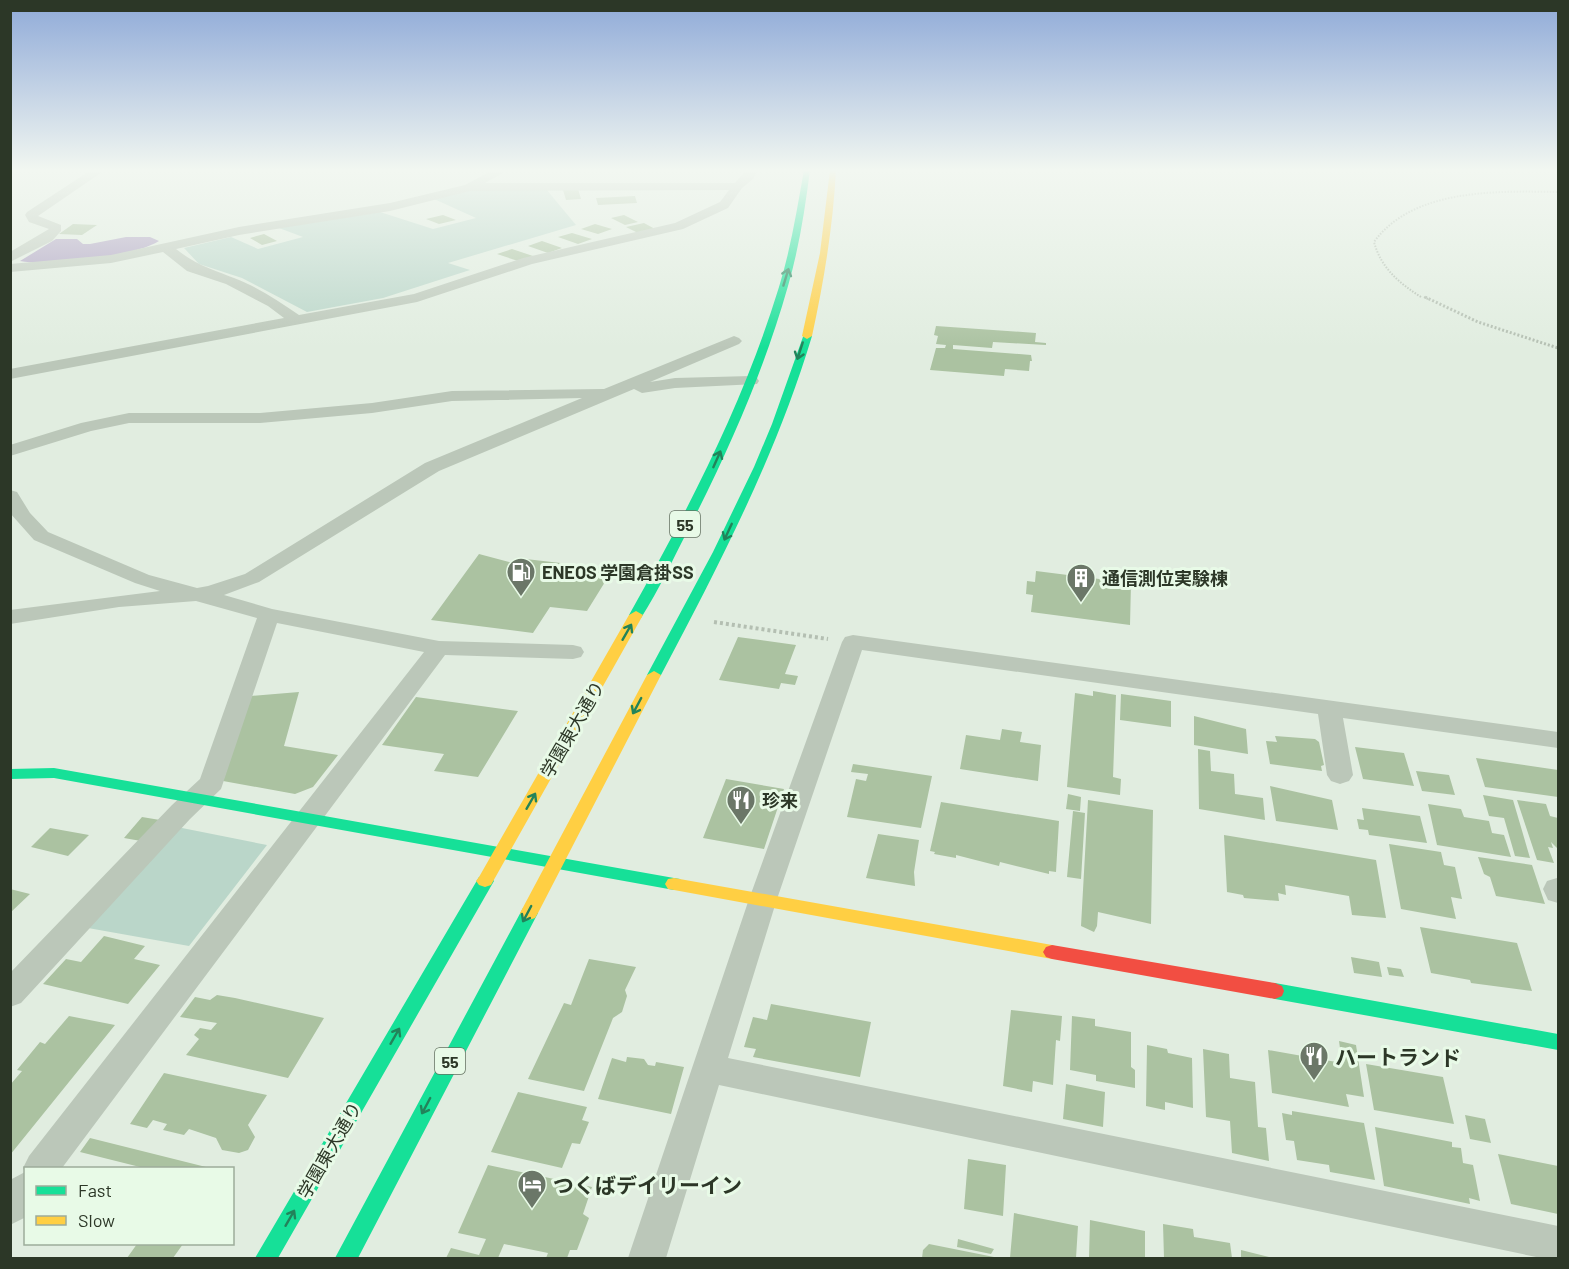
<svg xmlns="http://www.w3.org/2000/svg" width="1569" height="1269" font-family="Barlow,'Noto Sans JP',sans-serif">
<rect width="100%" height="100%" fill="#e1ede0"/>
<path fill="#bad6c9" d="M546 189 576 225 448 263 470 270 383 298 307 312 242 278 199 264 184 248 231 237 258 249 303 237 279 228 380 212 433 229 476 218 434 199 471 190Z
M177 827 267 845 189 946 88 928Z"/>
<path fill="#a99bbf" d="M126 237H150L159 241C134 257 49 267 20 261L56 239H77L83 244H90Z"/>
<path fill="#abc2a1" d="M578 189 581 199 566 200 563 190Z
M635 196 637 203 598 205 596 198Z
M443 215 456 220 439 224 426 219Z
M624 215 638 222 625 225 611 218Z
M644 223 655 229 638 233 626 227Z
M73 224 97 225 82 235 59 234Z
M595 224 612 229 598 234 581 229Z
M572 233 592 239 578 244 558 237Z
M264 234 277 241 262 245 250 238Z
M542 241 562 248 548 253 528 246Z
M512 249 533 256 518 261 497 254Z
M936 326 1036 333 1035 342 1046 343V345L993 342 992 348 953 345V349L1031 355 1032 361H1030L1029 371 1005 369 1004 376 930 370 936 348H945L946 345 936 344 938 336 934 335Z
M479 554 513 563 517 558 613 569 587 611 550 607 533 633 431 620Z
M1036 571 1131 583 1130 625 1031 612 1033 595 1026 594 1027 581 1035 582Z
M738 637 796 645 785 674 798 676 795 685 781 683 779 689 719 680Z
M1093 691 1116 695 1113 777 1121 779 1120 795 1067 787 1075 693 1093 696Z
M299 692 284 746 338 755 313 787 295 794 223 781 251 696Z
M1121 694 1171 701V727L1120 720Z
M416 697 518 711 478 777 434 771 444 754 382 745Z
M1194 716 1246 729 1248 754 1194 745Z
M1002 729 1022 732 1020 742 1041 745 1038 781 960 769 966 735 1000 740Z
M1275 736 1315 739 1319 742 1324 765 1321 766 1322 771 1270 764 1266 741 1277 742Z
M1355 747 1404 753 1414 786 1363 779Z
M1198 749 1210 751 1211 771 1234 774 1235 794 1263 798 1265 820 1199 809Z
M1476 758 1558 770V797L1485 787Z
M853 764 932 776 921 828 847 817 856 779 866 781 868 774 851 772Z
M1416 771 1449 775 1455 795 1422 791Z
M726 779 784 789 764 849 703 838Z
M1270 786 1332 800 1338 830 1276 821Z
M1068 794 1081 797 1080 811 1066 809Z
M1483 795 1513 800 1530 858 1515 856 1504 818 1489 816Z
M1088 800 1153 810 1151 924 1098 912 1097 926 1094 932 1081 926Z
M1517 800 1546 804 1550 816 1558 818V849L1551 842 1553 848 1548 847 1554 863 1537 860Z
M941 802 1059 821 1056 872 1049 871V874L1000 862 999 866 956 855V858L934 854 935 852 930 851Z
M1428 804 1461 809 1464 817 1489 821 1492 833 1504 835 1511 857 1437 845Z
M1362 808 1420 816 1427 843 1369 835 1368 830 1359 829 1357 819 1364 820Z
M1073 811 1085 813 1081 879 1067 877Z
M142 817 160 820 141 841 124 838Z
M50 828 89 835 68 856 31 847Z
M878 834 919 840 914 872 915 886 866 878Z
M1224 835 1376 860 1386 918 1352 915 1349 896 1285 885 1286 895 1278 893 1279 901 1244 898 1243 895 1227 892Z
M1389 844 1441 852 1444 865 1455 867 1462 899 1451 897 1456 919 1401 909Z
M1478 857 1532 865 1545 904 1496 896 1490 877 1484 874Z
M10 889 30 894 10 913Z
M1420 927 1517 943 1532 991 1471 983 1470 980 1431 973Z
M104 936 145 946 134 959 160 965 128 1004 43 984 66 959 81 962Z
M1351 957 1379 962 1382 977 1354 973Z
M589 959 636 967 625 990 627 996 622 1012 613 1018 584 1091 528 1079 564 1003 571 1005Z
M1387 967 1401 969 1404 977 1389 975Z
M217 995 235 998 324 1018 288 1078 186 1055 199 1039 194 1035 200 1028 211 1030 217 1023 180 1017 195 997 210 1000Z
M771 1004 871 1022 860 1077 753 1057 756 1049 744 1047 753 1017 767 1020Z
M1011 1010 1062 1016 1060 1041 1056 1040 1053 1085 1033 1081 1032 1092 1003 1086Z
M69 1016 115 1025 10 1155V1085L22 1071 17 1070 40 1042 45 1044Z
M1072 1016 1095 1019V1026L1131 1032V1067L1135 1070V1088L1096 1081V1075L1070 1070Z
M1339 1041 1356 1045 1364 1097 1346 1094 1349 1107 1272 1093 1268 1050 1342 1063Z
M1147 1045 1167 1049 1168 1053 1192 1058 1193 1108 1165 1102V1110L1146 1106Z
M1203 1049 1229 1054 1230 1078 1255 1082 1258 1127 1266 1128 1269 1161 1232 1153 1230 1121 1206 1117Z
M627 1057 644 1059 648 1065 655 1066 656 1062 684 1067 671 1114 598 1099 612 1058 626 1062Z
M1366 1064 1443 1077 1454 1124 1374 1110Z
M164 1073 267 1095 248 1125 255 1137 248 1150 239 1153 222 1150 216 1138 189 1129 184 1135 163 1130 167 1124 153 1120 147 1128 130 1124Z
M1066 1084 1105 1092 1103 1127 1063 1119Z
M518 1092 587 1107 582 1120 589 1122 580 1144 572 1143 562 1168 491 1152Z
M1292 1111 1364 1123 1375 1180 1330 1172 1329 1165 1297 1160 1294 1141 1286 1140 1282 1113 1292 1115Z
M1465 1115 1485 1119 1491 1143 1470 1139Z
M1375 1127 1452 1142V1147L1461 1148 1463 1163 1473 1165 1480 1201 1469 1198 1470 1204 1384 1186Z
M90 1138 210 1168H144L80 1152Z
M1498 1154 1558 1166V1214L1511 1204Z
M968 1159 1006 1165 1003 1216 964 1209Z
M488 1165 592 1187 583 1214 589 1218 577 1250H570L567 1258H546L548 1253 504 1244 498 1258H446L451 1248 479 1255 486 1239 458 1233Z
M1014 1213 1078 1226 1076 1258H1010Z
M1090 1220 1145 1231V1258H1089Z
M1163 1224 1193 1229 1194 1237 1230 1243 1232 1258H1164Z
M958 1239 994 1249 991 1254 957 1247Z
M137 1244H183L173 1258H127Z
M929 1244 994 1257V1258H922L923 1250Z
M1241 1250 1273 1258H1241Z"/>
<g fill="none" stroke-linecap="round" stroke-linejoin="round">
<path stroke="#b4bfb2" stroke-width="2" stroke-dasharray="1.5 1.5" stroke-linecap="butt" d="M1421 297C1399 283 1381 268 1374 242 1413 188 1498 191 1558 192
M1424 297 1428 299"/>
<path stroke="#b4bfb2" stroke-width="3" stroke-dasharray="2 2" stroke-linecap="butt" d="M1425 297 1478 322 1558 348"/>
<path stroke="#b4bfb2" stroke-width="4" stroke-dasharray="3 3" stroke-linecap="butt" d="M714 622 828 639"/>
<path fill="#bbc7b9" fill-rule="evenodd" d="M91 170H105L38 216 61 225V231L52 241 10 262V252L49 229 29 222 25 215 27 212Z
M493 170H508L485 183H735L746 170H758L753 179 742 188 728 208 683 229 532 264 417 302 10 379V369L284 318 268 306 226 284 187 271 163 252 111 263 10 272V264L111 255 239 227 390 203 465 185ZM470 191 729 190 720 202 675 223 523 258 414 294 299 315C279 301 258 287 234 278 209 268 198 266 176 249L239 235 390 211Z
M734 336 739 338 742 341 739 344 650 382 675 378 751 376 757 378 759 381 757 384 675 388 642 393 634 389 439 471 259 582 224 595 272 609 439 641 573 645 581 647 584 652 581 657 573 659 445 655 62 1168H26V1217L10 1225V1180L25 1172 23 1168 29 1156 424 652 277 623 221 789 190 819 21 1003 10 1007V973L172 805 200 779 257 618 196 601 119 607 10 624V610L160 591 135 583 34 540 10 513V490L17 492 30 513 48 532 149 575 197 588 208 586 245 574 425 463 582 398 452 401 372 413 260 423H129L91 431 10 456V445L81 423 129 413H260L372 403 452 391 604 389Z
M853 635 1558 732V748L1343 718 1353 775 1349 781 1340 784 1331 781 1327 775 1318 714 862 650 776 902 728 1058 1558 1226V1258H1541L719 1085 666 1258H628L748 902 842 642 845 637Z
M1557 878 1558 879V903L1548 900 1543 889 1547 881Z"/>
<path fill="#16e098" fill-rule="evenodd" d="M804 170H810C805 209 799 248 788 286 764 371 728 452 688 530 673 559 659 590 641 618H631L629 615C688 510 744 402 779 287 791 248 797 209 804 170Z
M804 334 812 336C776 456 719 565 661 675L654 679 649 678 647 675 713 552 754 467 772 424Z
M54 768 674 878 680 879 683 884 680 889 674 890 54 778 10 779V769Z
M485 875 491 877 494 881 278 1258H255L479 877Z
M529 906 535 908 538 913 358 1258H335L523 908Z
M1275 983 1558 1034V1050L1275 999 1268 996 1266 991 1268 986Z"/>
<path fill="#ffcf43" fill-rule="evenodd" d="M830 170H836C833 226 824 281 812 336L807 339 802 336 820 253Z
M636 611 643 615 491 885 485 887 479 885 476 881 479 877 629 615Z
M654 671 661 675 538 913 535 918 529 920 523 918 520 913 647 675Z
M674 878 1052 945 1058 947 1061 952 1058 957 1052 959 674 890 668 889 665 884 668 879Z"/>
<path fill="#f24e42" fill-rule="evenodd" d="M1052 945 1275 983 1282 986 1284 991 1282 996 1275 999 1052 959 1046 957 1043 952 1046 947Z"/>
</g>
<defs><path id="oneway-shaft" d="M-6 0H5M1.5-3L5.5 0L1.5 3" fill="none" stroke-width="1.6" stroke-linecap="round" stroke-linejoin="round" transform="scale(1.5)"/></defs>
<g stroke="#22835a">
<use href="#oneway-shaft" transform="translate(786 277) rotate(-73)"/>
<use href="#oneway-shaft" transform="translate(800 351) rotate(108)"/>
<use href="#oneway-shaft" transform="translate(717 459) rotate(-66)"/>
<use href="#oneway-shaft" transform="translate(728 532) rotate(115)"/>
<use href="#oneway-shaft" transform="translate(627 632) rotate(-60)"/>
<use href="#oneway-shaft" transform="translate(637 706) rotate(118)"/>
<use href="#oneway-shaft" transform="translate(531 801) rotate(-60)"/>
<use href="#oneway-shaft" transform="translate(527 914) rotate(118)"/>
<use href="#oneway-shaft" transform="translate(395 1036) rotate(-60)"/>
<use href="#oneway-shaft" transform="translate(426 1106) rotate(118)"/>
<use href="#oneway-shaft" transform="translate(290 1218) rotate(-60)"/>
</g>
<linearGradient id="sky" x2="0" y2="1"><stop stop-color="#8faad8"/><stop offset="0.49" stop-color="#f2f7f1"/><stop offset="1" stop-color="#f2f7f1" stop-opacity="0"/></linearGradient>
<rect width="1569" height="348" fill="url(#sky)"/>
<defs>
<g id="fuel-pin" transform="scale(1.5)"><path d="M0 17L-7.5 6A9.5 9.5 0 1 1 7.5 6Z" fill="#6b7768" stroke="#e8fae7"/><path d="M-5.5-6h7V0h2V4h1.3V-2.5L3-4.5l.8-.8L6-3V5H2.5V1h-1V6h-7ZM-4.2-4.7v3.2H.2V-4.7Z" fill="#fff"/></g>
<g id="building-pin" transform="scale(1.5)"><path d="M0 17L-7.5 6A9.5 9.5 0 1 1 7.5 6Z" fill="#6b7768" stroke="#e8fae7"/><path d="M-4-6H4V6H1V3H-1V6H-4ZM-2.5-4.3h1.7v1.8h-1.7ZM.8-4.3h1.7v1.8H.8ZM-2.5-1h1.7V.8h-1.7ZM.8-1h1.7V.8H.8Z" fill="#fff"/></g>
<g id="restaurant-pin" transform="scale(1.5)"><path d="M0 17L-7.5 6A9.5 9.5 0 1 1 7.5 6Z" fill="#6b7768" stroke="#e8fae7"/><path d="M-5-6h1v4h1v-4h1v4h1v-4h1v5L-1.5 .5V6h-2V.5L-5-1ZM5-6V6H3V1.5H1.5Q1.5-4 5-6Z" fill="#fff"/></g>
<g id="hotel-pin" transform="scale(1.5)"><path d="M0 17L-7.5 6A9.5 9.5 0 1 1 7.5 6Z" fill="#6b7768" stroke="#e8fae7"/><path d="M-6-4.5h1.5V1H6V5H4.5V3h-9V5H-6ZM-4 0a1.8 1.8 0 1 1 3.6 0ZM.5 0V-2.5h3Q6-2.5 6 0Z" fill="#fff"/></g>
</defs>
<g fill-rule="evenodd">
<use href="#fuel-pin" x="521" y="572"/>
<use href="#building-pin" x="1081" y="578"/>
<use href="#restaurant-pin" x="741" y="800"/>
<use href="#restaurant-pin" x="1314" y="1056"/>
<use href="#hotel-pin" x="532" y="1184"/>
</g>
<g text-anchor="middle" dominant-baseline="central" stroke-width="6" stroke-linejoin="round" paint-order="stroke">
<g fill="#e8fae7" stroke="#647261" stroke-width="1.5">
<rect x="670" y="511" width="30" height="26" rx="4.5"/>
<rect x="435" y="1048" width="30" height="26" rx="4.5"/>
</g>
<g font-size="16" font-weight="bold" fill="#2c3727">
<text x="685" y="524">55</text>
<text x="450" y="1061">55</text>
</g>
<g font-size="18" font-weight="bold" fill="#2c3727" stroke="#e8fae7" text-anchor="start">
<text x="542" y="572">ENEOS 学園倉掛SS</text>
<text x="1102" y="578">通信測位実験棟</text>
<text x="762" y="800">珍来</text>
</g>
<g font-size="18" fill="#2c3727" stroke="#e8fae7">
<text transform="translate(572 729) rotate(-60)">学園東大通り</text>
<text transform="translate(329 1150) rotate(-60)">学園東大通り</text>
</g>
<g font-size="21" font-weight="bold" fill="#2c3727" stroke="#e8fae7" text-anchor="start">
<text x="1335" y="1056">ハートランド</text>
<text x="553" y="1184">つくばデイリーイン</text>
</g>
</g>
<rect width="1569" height="1269" fill="none" stroke="#2c3727" stroke-width="24"/>
<rect x="24" y="1167" width="210" height="78" fill="#e8fae7" stroke="#9dac9a" stroke-width="1.5"/>
<rect x="36" y="1186" width="30" height="9" fill="#16e098" stroke="#9dac9a" stroke-width="1.5"/>
<text x="78" y="1197" font-size="18" fill="#2c3727">Fast</text>
<rect x="36" y="1216" width="30" height="9" fill="#ffcf43" stroke="#9dac9a" stroke-width="1.5"/>
<text x="78" y="1227" font-size="18" fill="#2c3727">Slow</text>
</svg>
